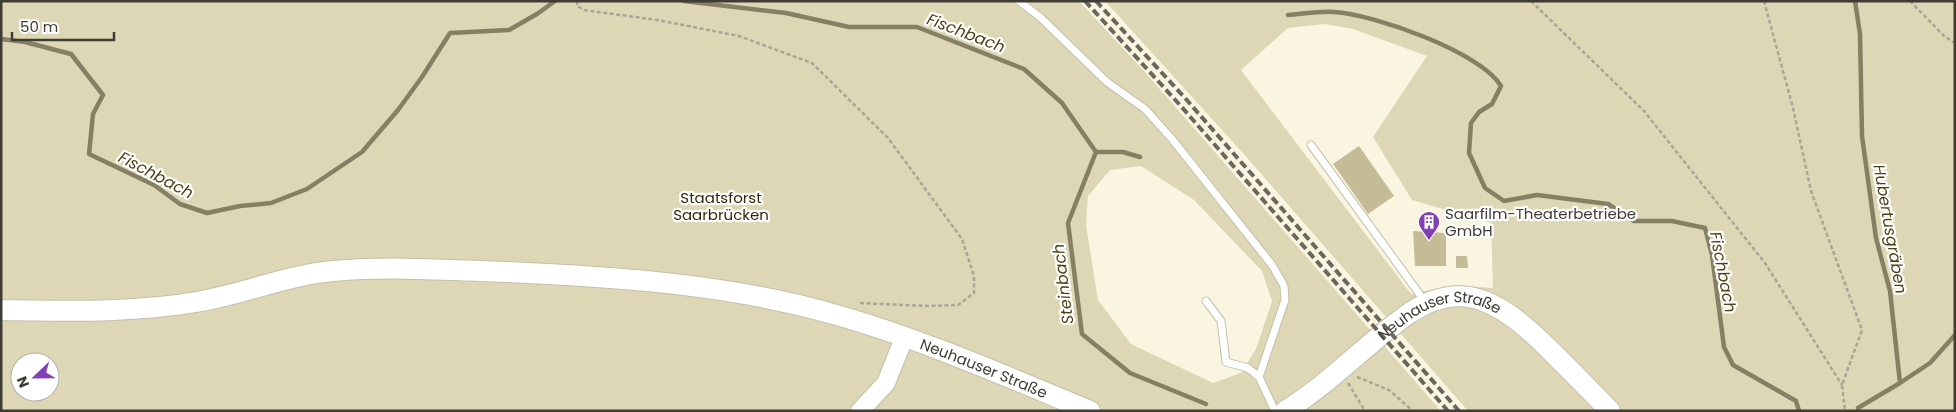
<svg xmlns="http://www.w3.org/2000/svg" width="1956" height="412" font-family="Poppins,sans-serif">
<rect width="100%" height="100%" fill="#f9f5e1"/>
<path fill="#ded7b5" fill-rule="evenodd" d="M1 1H1079L1144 71 1441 411H1ZM1141 166 1194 200 1262 271 1272 301 1256 349 1241 373 1213 383 1131 344 1098 300 1086 225 1088 196 1110 170ZM20 362H50V392H20Z
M1105 1H1955V411H1468L1250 161ZM1325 24 1353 29 1427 56 1373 137 1412 200 1491 223 1493 288C1464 285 1439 287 1411 294L1241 70 1288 28Z"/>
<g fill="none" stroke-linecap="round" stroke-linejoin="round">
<path stroke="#857f63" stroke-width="4.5" d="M684 1 786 13 849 27H917L1024 69 1062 103 1096 152H1123L1140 157
M1855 1 1860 34 1862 136 1876 238 1890 291 1900 383 1858 408
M1288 15C1303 14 1319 11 1334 12 1373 14 1481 52 1501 86L1492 104 1479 112 1471 123 1469 153 1485 188 1504 201 1537 195 1608 204 1634 221H1672L1705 228 1712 255 1724 347 1733 365 1796 401 1799 411
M1 39 25 42 71 54 103 95 93 114 89 154 154 185 180 204 207 213 240 206 271 203 307 189 362 152 398 110 422 77 450 33 509 30 537 14 555 1
M1096 152 1068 223 1082 334 1130 373 1206 404
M1900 383 1930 363 1955 335"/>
</g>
<path fill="#c4bc96" d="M1359 146 1394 196 1368 214 1333 164Z
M1413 231 1446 233V266H1415Z
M1456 256H1467L1468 268H1456Z"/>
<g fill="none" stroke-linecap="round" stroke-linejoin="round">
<g stroke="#c4c0ac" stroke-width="9">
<path id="service" d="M1019 1 1041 18 1107 82 1145 109 1172 139 1272 265 1284 286 1285 300 1259 377 1275 411
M1311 145 1426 303
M1206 301 1221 321 1226 362 1248 368 1259 377"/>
</g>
<g stroke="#c4c0ac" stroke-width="20">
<path id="tertiary" d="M860 411 886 383 904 338"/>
</g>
<g stroke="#c4c0ac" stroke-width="22">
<g id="secondary">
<path id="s1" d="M1 310C68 311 136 313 202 301 246 293 288 275 333 271 390 266 449 270 506 272 616 277 728 284 833 314 919 338 1008 377 1090 411"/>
<path id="s2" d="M1285 411C1329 384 1363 347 1404 317 1465 272 1507 308 1551 351 1571 371 1591 391 1610 411"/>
</g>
</g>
<path stroke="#a9a697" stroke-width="2.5" stroke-dasharray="4 2.5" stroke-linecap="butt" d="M577 1V6L584 10 657 20 739 36 812 63 888 138 962 239 974 276V293L958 305 929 306 858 303
M1531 1 1644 111 1765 263 1842 385
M1764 1 1793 108 1811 191 1862 330 1842 385 1845 411
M1910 1 1944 36 1955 43
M1357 377 1389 390 1413 411
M1348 383 1365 411"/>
<use href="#service" stroke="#fff" stroke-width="7"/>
<use href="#tertiary" stroke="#fff" stroke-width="18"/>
<use href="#secondary" stroke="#fff" stroke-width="20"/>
<path stroke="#6a685d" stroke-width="4" stroke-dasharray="8 4" stroke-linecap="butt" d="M1085 1 1179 104 1448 411
M1096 1 1185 98 1459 411"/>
</g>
<defs>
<g id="building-pin" transform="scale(1.125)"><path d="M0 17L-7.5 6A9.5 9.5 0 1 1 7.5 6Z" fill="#8340b4" stroke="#fff"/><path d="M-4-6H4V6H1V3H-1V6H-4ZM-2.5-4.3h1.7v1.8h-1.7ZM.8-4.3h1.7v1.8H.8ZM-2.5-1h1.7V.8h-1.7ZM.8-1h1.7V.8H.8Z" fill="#fff"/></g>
</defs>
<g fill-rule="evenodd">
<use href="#building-pin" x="1429" y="222"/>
</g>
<g text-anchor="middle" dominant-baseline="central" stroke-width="4.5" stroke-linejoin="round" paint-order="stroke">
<g font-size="15" fill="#312a0a" stroke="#fff">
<text x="721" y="197">Staatsforst<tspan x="721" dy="17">Saarbrücken</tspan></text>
</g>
<g font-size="15" fill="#3e3c34" stroke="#fff" text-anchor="start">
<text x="1445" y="213">Saarfilm-Theaterbetriebe<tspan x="1445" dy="17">GmbH</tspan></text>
</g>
<g font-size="15" fill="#3e3c34" stroke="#fff">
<text stroke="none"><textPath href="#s2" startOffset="188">Neuhauser Straße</textPath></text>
<text stroke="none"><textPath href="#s1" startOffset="1000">Neuhauser Straße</textPath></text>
</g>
<g font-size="16" font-style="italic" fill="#4d4315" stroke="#fff">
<text transform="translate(966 33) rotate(21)">Fischbach</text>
<text transform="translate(156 175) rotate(28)">Fischbach</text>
<text transform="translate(1890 229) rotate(80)">Hubertusgräben</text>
<text transform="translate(1723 272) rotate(79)">Fischbach</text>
<text transform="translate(1063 284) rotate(-97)">Steinbach</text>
</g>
</g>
<rect width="1956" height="412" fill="none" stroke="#3e3c34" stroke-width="5"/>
<g transform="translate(35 377) rotate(248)"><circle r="24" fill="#ffffff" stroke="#b2b1ae"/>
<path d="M0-4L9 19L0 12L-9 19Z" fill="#8340b4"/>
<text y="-8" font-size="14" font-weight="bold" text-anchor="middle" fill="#3e3c34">N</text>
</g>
<path d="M12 32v8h102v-8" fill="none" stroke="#3e3c34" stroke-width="2.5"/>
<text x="20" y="32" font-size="15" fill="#3e3c34" stroke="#ffffff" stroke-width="4" paint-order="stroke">50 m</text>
</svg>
